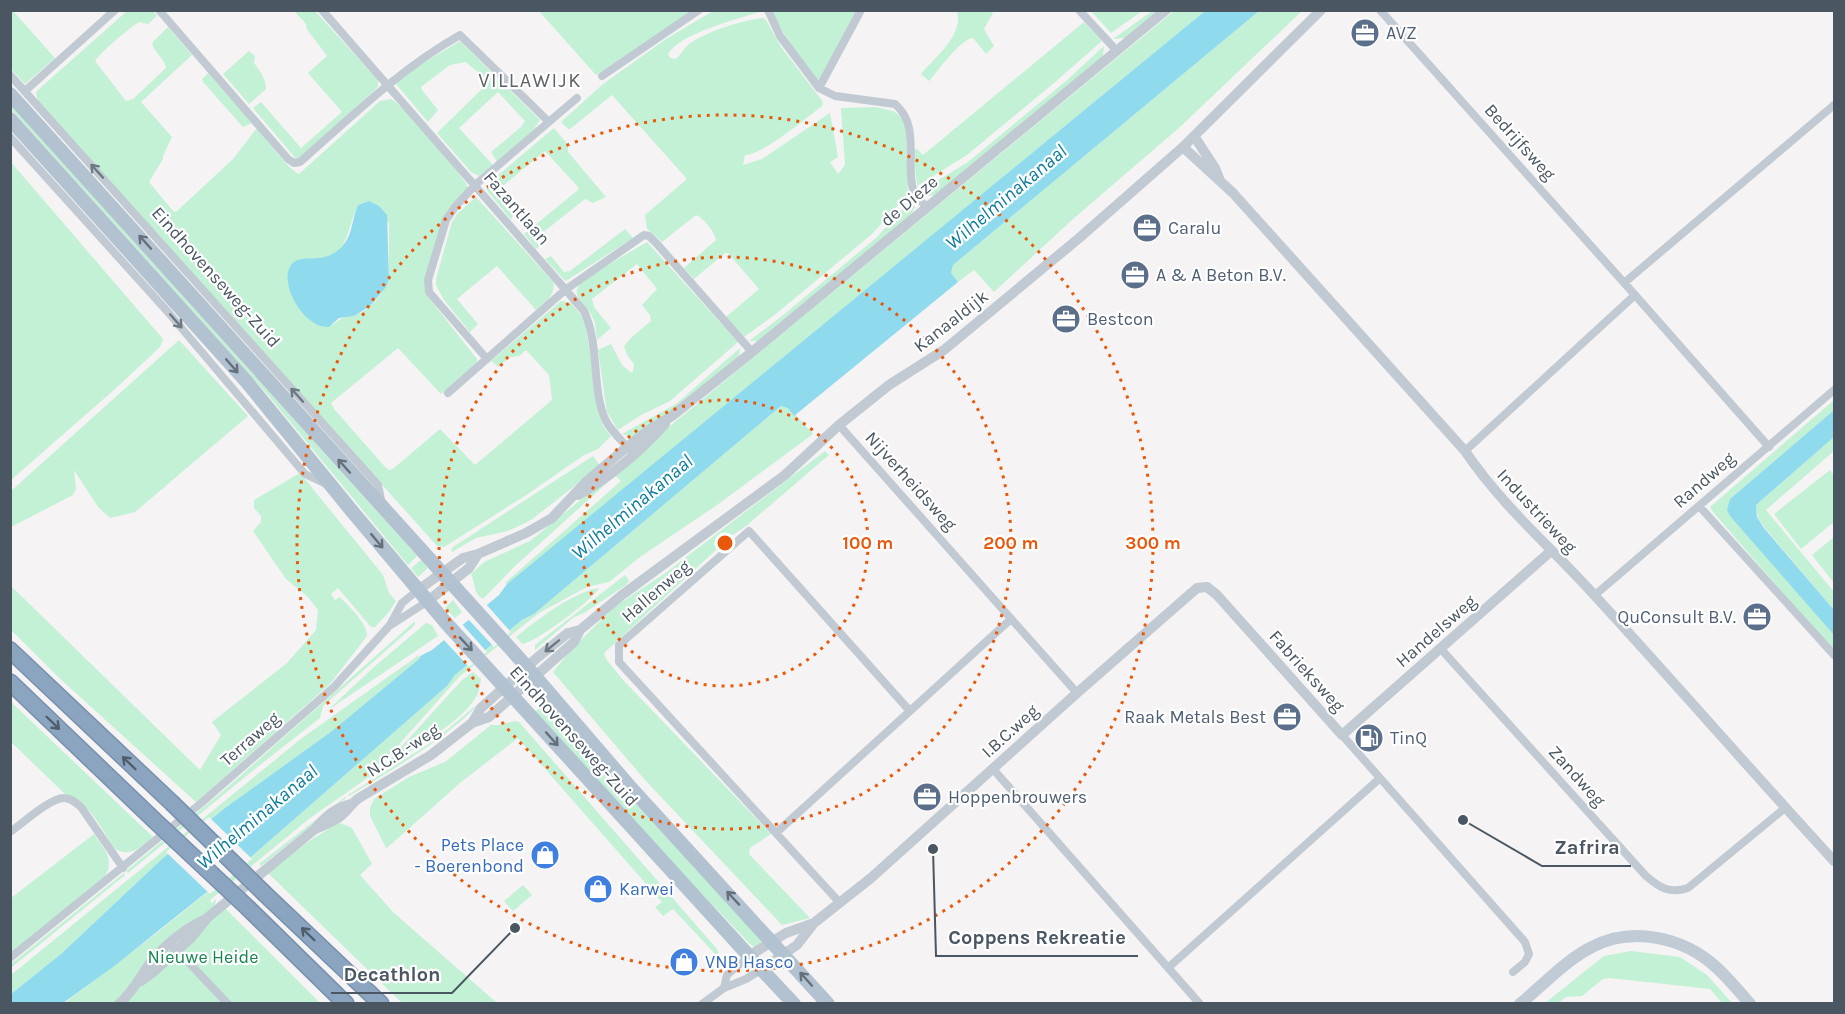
<svg xmlns="http://www.w3.org/2000/svg" width="1845" height="1014" font-family="Karla,sans-serif">
<rect width="100%" height="100%" fill="#f5f3f3"/>
<path fill="#c3f1d5" fill-rule="evenodd" d="M13 11 55 58 25 84 11 69 10 11Z
M127 11H153L157 16 148 24 139 22C128 29 102 51 95 61L126 101 133 99 166 68C165 59 154 53 152 43L168 27 192 55 141 102 172 137 163 156V159L149 182 173 211 176 212 233 159 257 128C268 141 286 167 299 174L380 101 391 99C414 114 448 160 466 183L468 188C461 200 449 206 443 219L429 298 477 359V362L441 394 398 348 331 403 334 409 386 468 390 470 394 468 440 429 475 465 552 400 549 375 526 350 519 356 508 358 499 367 491 361 561 301 571 303 585 320 599 414 603 426 611 436 598 449 584 455 528 494 444 547 437 546 38 101 36 93 38 90ZM369 201 389 224V279C384 291 372 308 360 313 349 317 341 316 333 325L298 307 290 287 310 258C349 263 346 229 358 205Z
M294 11H315L378 80V87L297 160 253 108 261 102 301 148 342 112 308 73 327 56 306 28 307 25Z
M539 11H693L596 75Z
M713 11H762C739 19 680 33 668 54L670 58 676 59C681 55 684 48 689 44 706 32 742 20 763 18L766 20 781 47 823 102 822 106C806 118 764 154 745 155L743 165 762 159 830 113 838 157 830 162 838 174 845 165 841 108 876 107 893 111 900 116 904 122 906 133 908 194 872 234 777 313 744 337 726 317 759 289 728 253H725L694 279 684 268 716 240C715 232 703 218 696 215L662 242 647 229 645 215 687 179 612 95 570 129H568L561 122 603 84 666 39Z
M773 11H856L821 79 818 80C804 66 779 29 773 11Z
M957 11H990L993 13 984 29 994 46 986 54 973 38C960 39 939 70 929 81L921 74C935 57 964 35 957 11Z
M1091 11H1142L1111 33Z
M1152 11H1159L1125 38 1113 39Z
M1174 11H1205L511 582 507 584 505 583 621 481 613 473Z
M1259 11H1302L1180 127 1073 219 994 292 974 270 958 282 951 273 953 265Z
M1084 22 1102 41 1054 83 967 155 917 186 913 150 917 149 923 155Z
M460 41 540 120 534 129 497 162 491 152 521 127 525 121 498 92 459 128 493 165 479 176 472 173 437 133 489 82 466 62 450 65 421 87 422 90 438 110 428 122 396 84 409 72Z
M1104 46 1103 56 936 195 926 196 919 192 968 162 1066 81Z
M249 51 255 56 254 63C260 71 266 79 266 89L249 104 223 74Z
M208 73 252 123 243 127 203 82 202 79Z
M10 104 417 556 408 565 267 394 11 109Z
M554 128 568 145V152L606 197 593 203 585 199 541 234 538 238 541 245 536 249 524 234 578 190V187L545 151 504 185 505 194 515 210 511 220 486 189 496 177Z
M10 161 163 339 160 347 115 389 11 480Z
M476 197 553 282C556 296 545 302 536 310L497 266 457 299 478 324 470 332 444 300 436 285V279L452 222 457 214Z
M912 199 915 207 911 215 758 341H749L782 316 876 238Z
M625 229 633 238 569 279 565 281 545 259 551 256 564 272 570 271Z
M647 242 738 342 670 401 641 415 618 430 607 412 598 350 611 344 622 365 630 372H633L634 364 627 355 624 346 632 337 651 321 650 315 642 305 657 289 637 264 592 299 594 307 611 328 597 340C596 332 596 323 592 316 584 300 567 297 584 279Z
M179 340 248 416 135 512 110 518 98 507 74 470 76 489 73 495 11 527V491Z
M740 348 739 356 679 407 633 437 622 434 676 404Z
M1834 400V410L1730 499 1800 594 1834 635V652L1713 512 1710 507Z
M781 406 788 407 813 434 717 505 640 557 609 582 587 587 539 613 459 677 394 750 376 767 373 774 310 818 210 900 212 903 216 899 215 905 225 908 320 1003 63 1004 157 933 252 856 447 686 455 675 522 620 534 614Z
M1834 437V451L1766 510 1834 592V610L1765 528 1758 518 1756 505Z
M825 451 829 455 746 526 730 537 604 653 606 659 623 680 771 834 750 848 749 854 810 918 782 925 645 780 553 672 570 651 614 607 664 574Z
M593 456 600 466 531 520 508 531 476 538 452 552 451 551 453 547Z
M1830 470 1834 475V522L1801 549 1774 514Z
M300 473 383 575 389 593 396 601 389 612 375 627H371L338 588 331 594 335 600 340 597C349 607 367 622 367 636L330 684 196 802 57 676 11 630 10 585 200 770 221 735 212 722 287 663 316 630 318 610 308 597 286 579 253 531 261 522V516L254 508V500Z
M609 477 608 482 514 567 483 599C473 593 476 585 471 574L484 562 530 541Z
M1834 537V583L1812 555Z
M421 560 428 568 418 577 411 568Z
M625 575 629 581 626 585 584 613 574 617 535 650V645Z
M599 588C595 598 534 644 522 644L516 637C537 620 573 592 599 588Z
M453 600 462 612 455 618 445 608Z
M415 621V625L323 706 320 718 256 768 128 873 126 871 229 786Z
M426 623 432 625 438 636 328 710 374 667Z
M419 655V659L332 731 225 808 163 858 61 954 11 994V975L302 738Z
M473 672 481 679C480 685 479 692 476 697 464 720 406 755 382 768L462 680Z
M10 701 153 837C141 847 129 859 114 848 101 828 89 801 65 794L11 742Z
M544 704 597 763 746 921 762 942 755 948 750 944 659 849 534 713Z
M475 706H477C439 744 394 768 349 796L348 795 435 740Z
M516 721 519 722 717 949 719 958 673 909 663 916 655 907 662 902 518 738 460 783 388 847 386 848 370 816V808L374 799 409 777 445 762 491 725H498Z
M345 797 346 798 261 866 259 864Z
M340 823 352 828 372 864 360 875 394 913 497 1003H402L268 873C291 854 314 836 340 823Z
M94 834C104 850 116 859 104 878L11 953V898Z
M124 873 125 875 11 968V964Z
M523 885 532 895 513 911 504 901Z
M1631 951 1680 957 1707 975 1732 1003H1722L1710 989 1609 978 1603 979 1582 996 1566 997 1558 1003H1545L1604 956Z"/>
<path fill="#90daee" d="M1205 11H1259L953 265 951 273 958 282 794 416 788 408 781 406 534 614 522 620 455 675 447 686 252 856 113 967 63 1003 11 1004V994L61 954 163 858 225 808 332 731 419 659 420 656 432 650 499 595 507 584Z
M369 201 379 206 387 215 389 279 386 287 370 306 354 316 339 318 329 327C304 329 278 283 291 265 302 251 325 268 344 244 353 233 352 218 358 205Z
M1834 410V437L1756 505 1757 517 1764 528 1834 610V635L1730 516 1727 510 1730 499Z"/>
<path fill="#f5f3f3" d="M485 603 511 632 494 647 467 618Z
M461 623 487 652 469 667 442 638Z
M209 817 252 859 210 894 166 852Z"/>
<g fill="none" stroke-linecap="round" stroke-linejoin="round">
<g stroke="#7690ad" stroke-width="18">
<path id="motorway" d="M10 650 172 803
M10 682 153 819
M265 894 381 1004
M248 908 346 1004"/>
</g>
<path stroke="#c1cad2" stroke-width="8" d="M159 10 288 159 294 163 300 162C351 117 400 69 460 35L549 122
M322 10 584 311C600 344 591 390 606 421 612 432 622 441 630 450
M768 10 780 36 819 88 835 96 895 104C919 124 907 158 912 185L914 193 927 208
M1079 10 1117 51
M1380 10 1635 295 1769 447
M10 75 378 485 382 504
M602 76 699 10
M819 88 861 10
M25 91 115 10
M10 137 167 311 305 474 326 484
M1624 283 1834 105
M487 359 429 292 428 280 446 220 455 207 475 185 577 98
M448 393 565 290 644 235 649 236 657 244 752 352
M839 425 1077 693
M1465 451 1635 295
M1700 507 1834 655
M1595 595 1834 390
M391 625 428 601
M1440 648 1646 876C1660 888 1670 894 1688 888L1785 808
M1342 735 1525 942 1529 954 1525 962 1513 972
M993 769 1200 1004
M10 832C23 823 50 798 64 798 71 798 76 803 81 807L123 868
M776 833 1011 619
M840 903 619 662V645L749 531 909 710
M173 946 228 1004
M10 958 200 804 334 687 390 625 402 603 418 590
M1169 967 1379 779
M724 988 727 975 749 956
M702 1004 724 988 746 979 762 969"/>
<path stroke="#c1cad2" stroke-width="10" d="M1194 136 1215 168 1219 178
M1183 147 1233 193 1465 451C1502 506 1552 548 1596 597 1676 684 1754 774 1834 861
M578 495C607 480 643 449 665 424
M418 590 463 558 478 554 526 533 552 518 587 481 627 447 649 430 672 416 752 352 1166 10
M428 601 469 568 478 554
M472 723 489 717 574 642 580 630 622 595 785 475 839 425 889 385 944 350 1078 239 1183 147 1321 10
M315 829C325 825 334 822 342 815 348 810 352 803 359 798L431 755 472 723 481 708 538 657 568 633 580 630
M749 956 786 933 814 923
M762 969 797 945 814 923 871 878 1077 693 1197 588 1207 587 1217 595 1342 735 1551 551
M141 981 152 973 192 937 207 918 315 829C326 816 335 808 351 804
M119 1004C132 993 139 979 148 966 160 949 185 928 204 920"/>
<path stroke="#c1cbd6" stroke-width="12" d="M1520 1004C1542 986 1567 959 1592 947 1632 926 1683 937 1716 967 1728 978 1739 991 1750 1004"/>
<path stroke="#b3c2d1" stroke-width="14" d="M10 94 527 667 631 788 828 1004
M10 119 246 381 351 510 447 624 749 956 794 1004"/>
<use href="#motorway" stroke="#8ba5c1" stroke-width="15"/>
<g stroke="#7690ad" stroke-width="18" stroke-linecap="butt">
<path id="motorway-bridge" d="M172 803 265 894
M153 819 248 908"/>
</g>
<use href="#motorway-bridge" stroke="#8ba5c1" stroke-width="15"/>
</g>
<defs><path id="oneway-shaft" d="M-6 0H5M1.5-3L5.5 0L1.5 3" fill="none" stroke-width="1.6" stroke-linecap="round" stroke-linejoin="round" transform="scale(1.5)"/></defs>
<g stroke="#6e7983">
<use href="#oneway-shaft" transform="translate(97 171) rotate(-132)"/>
<use href="#oneway-shaft" transform="translate(176 321) rotate(49)"/>
<use href="#oneway-shaft" transform="translate(297 395) rotate(-132)"/>
<use href="#oneway-shaft" transform="translate(552 646) rotate(141)"/>
</g>
<g stroke="#64717d">
<use href="#oneway-shaft" transform="translate(145 242) rotate(-132)"/>
<use href="#oneway-shaft" transform="translate(232 366) rotate(49)"/>
<use href="#oneway-shaft" transform="translate(344 466) rotate(-132)"/>
<use href="#oneway-shaft" transform="translate(377 541) rotate(50)"/>
<use href="#oneway-shaft" transform="translate(466 644) rotate(47)"/>
<use href="#oneway-shaft" transform="translate(552 739) rotate(48)"/>
<use href="#oneway-shaft" transform="translate(733 898) rotate(-133)"/>
<use href="#oneway-shaft" transform="translate(806 979) rotate(-132)"/>
</g>
<g stroke="#505e6b">
<use href="#oneway-shaft" transform="translate(53 723) rotate(44)"/>
<use href="#oneway-shaft" transform="translate(129 763) rotate(-136)"/>
<use href="#oneway-shaft" transform="translate(308 934) rotate(-136)"/>
</g>
<g fill="none" stroke="#e8590c" stroke-width="3" stroke-dasharray="3 6">
<circle cx="725" cy="543" r="143"/>
<circle cx="725" cy="543" r="286"/>
<circle cx="725" cy="543" r="428"/>
</g>
<defs>
<g id="office-disc" transform="scale(1.5)"><circle r="9.5" fill="#5c6f8a" stroke="#fff"/><path d="M-6-3h4V-5.5h4V-3h4V5H-6ZM-1-4.5V-3h2v-1.5ZM-6 0V1H6V0Z" fill="#fff"/></g>
<g id="fuel-disc" transform="scale(1.5)"><circle r="9.5" fill="#5c6f8a" stroke="#fff"/><path d="M-5.5-6h7V0h2V4h1.3V-2.5L3-4.5l.8-.8L6-3V5H2.5V1h-1V6h-7ZM-4.2-4.7v3.2H.2V-4.7Z" fill="#fff"/></g>
<g id="shop-disc" transform="scale(1.5)"><circle r="9.5" fill="#3f7fe0" stroke="#fff"/><path d="M-5-2.5h2.3a2.7 3.5 0 0 1 5.4 0H5L5.5 6h-11ZM-1.5-2.5h3a1.5 2.3 0 0 0-3 0Z" fill="#fff"/></g>
</defs>
<g fill-rule="evenodd">
<use href="#office-disc" x="1365" y="33"/>
<use href="#office-disc" x="1147" y="228"/>
<use href="#office-disc" x="1135" y="275"/>
<use href="#office-disc" x="1066" y="319"/>
<use href="#office-disc" x="1757" y="617"/>
<use href="#office-disc" x="1287" y="717"/>
<use href="#fuel-disc" x="1369" y="738"/>
<use href="#office-disc" x="927" y="797"/>
<use href="#shop-disc" x="545" y="855"/>
<use href="#shop-disc" x="598" y="889"/>
<use href="#shop-disc" x="684" y="962"/>
</g>
<g text-anchor="middle" dominant-baseline="central" stroke-width="4.5" stroke-linejoin="round" paint-order="stroke">
<g font-size="18" fill="#4e5e75" stroke="#fff" text-anchor="start">
<text x="1386" y="33">AVZ</text>
<text x="1168" y="228">Caralu</text>
<text x="1156" y="275">A &amp; A Beton B.V.</text>
<text x="1087" y="319">Bestcon</text>
<text x="1736" y="617" text-anchor="end">QuConsult B.V.</text>
<text x="1266" y="717" text-anchor="end">Raak Metals Best</text>
<text x="1390" y="738">TinQ</text>
<text x="948" y="797">Hoppenbrouwers</text>
</g>
<g font-size="18" fill="#4a5661" stroke="#fff">
<text transform="translate(1520 142) rotate(48)">Bedrijfsweg</text>
<text transform="translate(909 201) rotate(-40)">de Dieze</text>
<text transform="translate(517 208) rotate(49)">Fazantlaan</text>
<text transform="translate(216 277) rotate(48)">Eindhovenseweg-Zuid</text>
<text transform="translate(951 321) rotate(-38)">Kanaaldijk</text>
<text transform="translate(1704 480) rotate(-41)">Randweg</text>
<text transform="translate(911 481) rotate(48)">Nijverheidsweg</text>
<text transform="translate(1537 511) rotate(47)">Industrieweg</text>
<text transform="translate(656 591) rotate(-41)">Hallenweg</text>
<text transform="translate(1436 631) rotate(-41)">Handelsweg</text>
<text transform="translate(1307 671) rotate(48)">Fabrieksweg</text>
<text transform="translate(1010 731) rotate(-42)">I.B.C.weg</text>
<text transform="translate(574 736) rotate(48)">Eindhovenseweg-Zuid</text>
<text transform="translate(250 739) rotate(-41)">Terraweg</text>
<text transform="translate(403 750) rotate(-33)">N.C.B.-weg</text>
<text transform="translate(1577 776) rotate(48)">Zandweg</text>
</g>
<g font-size="18" fill="#366cbe" stroke="#fff" text-anchor="start">
<text x="524" y="845" text-anchor="end">Pets Place<tspan x="524" dy="21">- Boerenbond</tspan></text>
<text x="619" y="889">Karwei</text>
<text x="705" y="962">VNB Hasco</text>
</g>
<g font-size="18" fill="#17864f" stroke="#fff">
<text x="203" y="957">Nieuwe Heide</text>
</g>
<g font-size="20" letter-spacing="1.5" fill="#5f6368" stroke="#fff">
<text x="530" y="80">VILLAWIJK</text>
</g>
<g font-size="20" font-style="italic" fill="#0c7c9b" stroke="#fff">
<text transform="translate(1006 197) rotate(-40)">Wilhelminakanaal</text>
<text transform="translate(632 507) rotate(-40)">Wilhelminakanaal</text>
<text transform="translate(257 817) rotate(-40)">Wilhelminakanaal</text>
</g>
</g>
<circle cx="725" cy="543" r="9" fill="#e8590c" stroke="#fff" stroke-width="3"/>
<g font-size="18" text-anchor="middle" font-weight="bold" fill="#e8590c" stroke="#fff" stroke-width="4.5" stroke-linejoin="round" paint-order="stroke">
<text x="868" y="549">100 m</text>
<text x="1011" y="549">200 m</text>
<text x="1153" y="549">300 m</text>
</g>
<path fill="none" stroke="#4a5661" stroke-width="2" d="M1463 820L1542 866H1631M933 849L936 956H1138M515 928L452 993H331"/>
<g fill="#4a5661" stroke="#fff" stroke-width="2">
<circle cx="1463" cy="820" r="6"/>
<circle cx="933" cy="849" r="6"/>
<circle cx="515" cy="928" r="6"/>
</g>
<g font-size="20" text-anchor="middle" font-weight="bold" fill="#4a5661" stroke="#fff" stroke-width="4.5" stroke-linejoin="round" paint-order="stroke">
<text x="1587" y="854">Zafrira</text>
<text x="1037" y="944">Coppens Rekreatie</text>
<text x="392" y="981">Decathlon</text>
</g>
<rect width="1845" height="1014" fill="none" stroke="#4a5661" stroke-width="24"/>
</svg>
